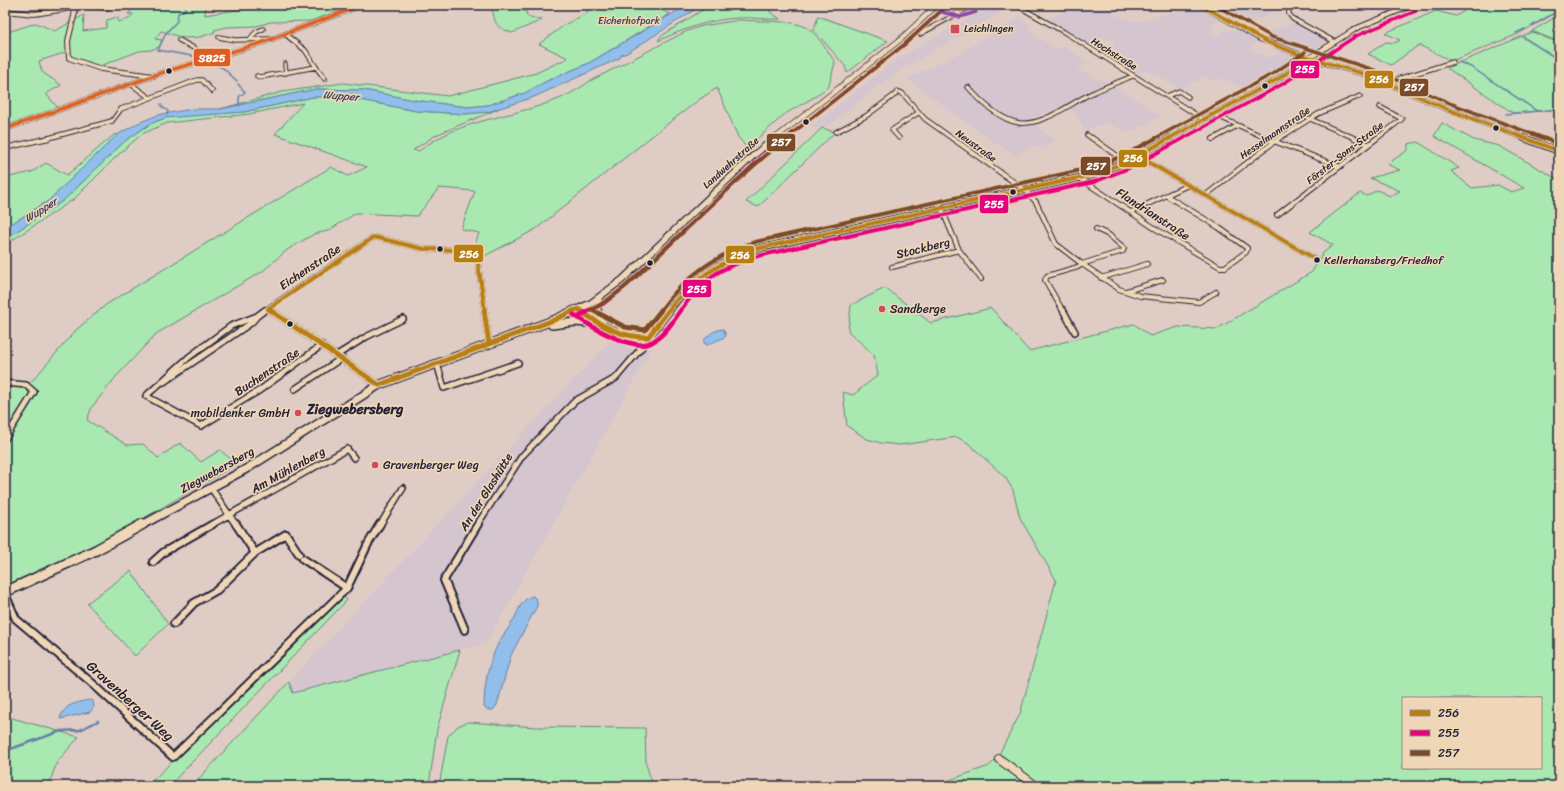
<svg xmlns="http://www.w3.org/2000/svg" width="1564" height="791" font-family="Sriracha,sans-serif">
<rect width="100%" height="100%" fill="#dfccc5"/>
<filter id="ink" filterUnits="userSpaceOnUse"><feTurbulence type="fractalNoise" baseFrequency=".025" numOctaves="2"/><feDisplacementMap in="SourceGraphic" scale="8" xChannelSelector="R" yChannelSelector="G"/><feConvolveMatrix kernelMatrix="1 2 1 2 8 2 1 2 1" color-interpolation-filters="sRGB"/></filter>
<g filter="url(#ink)">
<path fill="#d4c5cf" d="M992 5H1013L908 66 879 85 832 123 821 128 811 127 894 61Z
M1083 5H1134L1112 14 1136 22 1198 6 1223 20 1214 22 1210 34 1220 36 1223 30 1230 31 1238 29 1258 40 1249 50 1270 58 1279 53 1275 51 1278 49 1299 57 1300 59 1250 90 1226 80 1222 78 1216 82 1201 75 1197 78 1201 80 1199 81H1195L1182 88 1146 70 1135 74 1097 50 1116 43 1115 41 1106 37 1101 38 1104 41 1088 44 1047 19Z
M1261 5H1265L1275 12 1266 14 1269 16 1237 23 1222 14Z
M1019 18 1032 25 1027 30 1057 50 1065 47 1087 62 1076 69 1116 87 1161 116 1129 133 1106 122 1085 131 1074 111 1064 105 1024 122 1034 124 1055 141 1042 149 1035 145 1016 155 994 142 907 79 960 53Z
M1297 23 1329 40 1308 54 1258 35Z
M616 335 652 348 486 643 292 693 289 682Z"/>
<path fill="#a9e8b1" stroke="#668576" fill-rule="evenodd" d="M137 5H206L205 15 268 5H354L311 21 270 22 257 26 227 27 214 30 215 32 200 37 184 38 161 31 155 39 162 40 159 47 151 50 139 51 100 66 78 61 70 55V51L39 61 42 72 61 85 46 94 58 108 5 127V33L36 23 55 31 84 15 83 31 106 28 107 20 118 17V22L129 19 133 14H128Z
M508 5 527 12 526 14 530 18 542 20 512 33C495 26 496 26 492 8Z
M582 5H651L670 14 589 63 547 81 525 93 488 105 467 107 414 100 364 90 316 89 220 109 282 92 343 83 448 96 536 73 568 58 539 44 566 24 587 13 588 11Z
M710 5H774L769 11 780 19C765 20 753 17 739 18 711 19 683 29 658 41L660 37Z
M1474 5H1547L1559 11 1518 34 1452 61 1419 45 1391 65 1368 54 1386 42 1395 43 1400 40 1385 33 1436 11 1456 16Z
M1559 15V42L1532 31Z
M818 16 888 41 847 73 845 66 814 30Z
M740 20C759 22 792 19 808 28 817 34 829 53 835 62L829 86 816 96 785 114 747 148 738 137 717 88 700 99 652 136 536 229 481 258 472 253 479 233 461 229 475 191 439 188 417 216 356 213 328 231 314 234 287 250 263 271 156 334 115 378 92 407 87 420 127 445 143 444 158 458 180 443 201 462 220 450 237 464 82 554 6 585 5 584V384L21 387 33 380 76 330 107 304 331 167 348 176 367 167 275 134 303 103 249 114 167 123 142 134 120 153 74 199 5 245V239L64 200 125 141 150 124 168 117 244 112 313 97 340 96 416 111 465 114 488 112 498 109 436 135 413 150 419 151C469 110 540 120 590 81L687 31 702 26Z
M1532 32 1559 43V110L1513 113 1447 68Z
M1442 123 1474 140 1499 146 1559 180V786H933L989 766 997 758 1020 714 1056 580 1020 518 1013 490 1005 477 968 443 957 437 900 445 881 443 867 439 847 426 843 392 853 395 878 375 874 355 848 331 851 305 885 288 931 323 991 308 1029 351 1134 324 1150 336 1178 327 1217 329 1312 272 1323 253 1333 245 1310 232 1360 193 1367 196 1377 190 1390 196 1400 191 1370 178 1400 170 1387 164 1408 150V144L1418 142 1459 168 1451 171 1472 188 1498 185 1511 192 1524 188 1434 136ZM1403 698H1541V768H1403Z
M822 128 835 132 758 207 746 202Z
M115 134 117 135 111 142 48 201 5 228V178L32 172 46 163 67 175Z
M249 323 179 371 176 370 231 329Z
M131 571 168 624 135 656 87 603Z
M343 596 347 600 169 786H147Z
M460 650 437 729 429 786H192L289 682 293 693Z
M5 716 79 737 57 762 50 781 60 786H5Z
M468 722 536 727 645 728 646 764 653 786H439L448 736 458 726Z"/>
<path fill="#92beeb" stroke="#6580a5" d="M687 5H702L627 53 621 55 620 58 534 97 488 112 465 114 416 111 340 96 313 97 244 112 165 118 150 124 125 141 64 200 5 239V228L48 201 117 135 138 123 158 115 192 109H220L316 89 364 90 414 100 467 107 488 105 525 93 547 81 589 63Z
M723 329 726 335 725 337 707 345 704 343V340C710 334 714 330 723 329Z
M533 596 537 600V606L511 655 497 705 493 710H488L484 707C484 686 488 663 498 644 502 636 508 629 513 621 519 611 520 599 533 596Z
M89 700 93 701 94 707 90 712 60 719C64 704 76 703 89 700Z"/>
<g fill="none" stroke-linecap="round" stroke-linejoin="round">
<path stroke="#6580a5" stroke-width="1.5" d="M186 5 185 10 178 13 177 21 166 33 158 50 203 58
M1532 26 1556 12
M1516 33 1525 29
M1523 37 1559 60
M208 61 223 68 237 81
M1459 62 1471 67 1537 111
M238 84 245 92 239 97V106
M161 104V106L168 111 167 115
M1506 114 1559 109"/>
<path stroke="#6580a5" stroke-width="2.5" d="M5 751 61 731 80 730 98 721"/>
<g stroke="#22223b" stroke-width="5.5">
<path id="minor-far3" d="M79 5 107 8
M944 5 960 10
M1016 5 1064 32 1203 119
M1288 5 1289 14 1293 19 1335 42
M920 34 973 5
M219 37 235 40 272 39
M250 39 256 32 263 29
M179 40 197 50 206 60
M285 64 286 73
M316 67 325 79
M257 76 260 77 316 67 305 50 285 34
M1388 82 1453 62
M131 84 150 98 197 80H202L212 91
M968 87C980 101 1001 121 1020 123 1044 125 1068 105 1088 95 1102 88 1118 82 1133 76
M1167 96 1179 91 1188 97
M1213 114 1268 139
M1308 118 1357 139
M836 132 866 116 896 94 897 91 902 93 925 119 953 139
M1087 135 1093 139
M899 138 892 130 918 113
M45 139 112 121 121 109 150 98
M1213 139 1237 126
M1278 139 1318 114 1360 96
M1376 139 1402 119 1380 107"/>
</g>
<g stroke="#22223b" stroke-width="6">
<path id="minor-far2" d="M952 138 1025 190 1036 202 1056 244 1082 264 1078 267 1047 276 1045 280 1063 311
M1092 138 1126 162
M1266 138 1338 166
M1354 138 1368 144
M1213 139 1215 138
M5 148 49 138
M1138 156 1317 260
M1079 178 1156 229 1220 267H1225L1246 252 1247 248 1218 227 1167 196
M1206 195 1279 138
M941 207 959 250 981 279
M1131 212 1188 185
M1277 215 1377 138
M1082 264 1119 289 1140 296 1199 302 1216 292
M1082 264 1123 251 1124 248 1109 235 1096 229
M892 267 959 250
M1101 278 1147 264
M1126 291 1163 280
M268 309 271 311
M264 311 374 237 424 249 459 250 477 257 485 311"/>
</g>
<g stroke="#22223b" stroke-width="8">
<path id="minor-far1" d="M265 310 257 316 231 326 189 357 146 396 201 426 260 390 322 345
M270 310 379 385
M484 310 489 344
M1063 310 1075 332
M337 355 366 337 403 319
M437 363 444 388 518 363
M164 382 251 323 257 316
M5 383 26 385 34 392 5 439
M295 389 342 358
M211 488 236 525
M211 525 347 449 354 458
M380 525 403 488
M477 525 522 456 575 401 616 378 643 346V339"/>
</g>
<g stroke="#22223b" stroke-width="10">
<path id="minor" d="M236 524 255 553
M303 559 347 588
M153 562 164 552 213 524
M5 594 16 619 92 683 173 757 347 588 368 544 380 524
M174 624 194 603 217 590 255 553 286 534 299 554
M465 630 444 580 478 524"/>
</g>
<g stroke="#22223b" stroke-width="6">
<path id="tertiary-far1" d="M1201 5 1260 39 1309 58 1357 28 1413 5
M5 11 34 14 72 8 75 12 68 41 69 58 101 69 153 76"/>
</g>
<g stroke="#22223b" stroke-width="10">
<path id="tertiary" d="M999 759 1036 786"/>
</g>
<g stroke="#22223b" stroke-width="6">
<path id="secondary-far3" d="M5 129 161 73 261 43 362 5
M774 139 901 39 937 5
M1168 139 1278 79 1309 58 1371 76 1449 110 1527 139"/>
</g>
<g stroke="#22223b" stroke-width="8">
<path id="secondary-far2" d="M1524 138 1559 151
M578 309 581 311
M573 311 591 303 622 280 754 155 775 138
M597 311 599 298
M669 311C691 279 719 261 756 249L1092 175 1126 162 1170 138"/>
</g>
<g stroke="#22223b" stroke-width="10">
<path id="secondary-far1" d="M580 310C598 325 624 339 648 337L669 310
M597 310 603 325
M552 325 575 322 597 324
M142 525 248 468 379 385 554 320 575 310"/>
</g>
<g stroke="#22223b" stroke-width="12">
<path id="secondary" d="M5 592 96 550 143 524"/>
</g>
<use href="#minor-far3" stroke="#efd6b7" stroke-width="3.5"/>
<use href="#minor-far2" stroke="#efd6b7" stroke-width="4"/>
<use href="#minor-far1" stroke="#efd6b7" stroke-width="5"/>
<use href="#minor" stroke="#efd6b7" stroke-width="6"/>
<use href="#tertiary-far1" stroke="#efd6b7" stroke-width="4"/>
<use href="#tertiary" stroke="#efd6b7" stroke-width="8"/>
<use href="#secondary-far3" stroke="#efd6b7" stroke-width="4.5"/>
<use href="#secondary-far2" stroke="#efd6b7" stroke-width="5.5"/>
<use href="#secondary-far1" stroke="#efd6b7" stroke-width="7"/>
<use href="#secondary" stroke="#efd6b7" stroke-width="9"/>
<g stroke="#efd6b7" stroke-width="5.5">
<path id="bus-1-far2" d="M1201 5 1269 43 1301 55 1371 76 1449 110 1527 139
M1168 139 1278 79 1309 58"/>
</g>
<g stroke="#efd6b7" stroke-width="6">
<path id="bus-1-far1" d="M1524 138 1559 151
M1138 156 1317 260
M374 237 424 249 459 250 477 257 485 311
M268 309 271 311
M268 309 374 237
M578 309 581 311
M573 311 578 309
M668 311C691 280 720 262 756 249L1092 175 1126 162 1170 138"/>
</g>
<g stroke="#efd6b7" stroke-width="8">
<path id="bus-1" d="M270 310 379 385
M484 310 489 344
M580 310C600 326 622 338 648 337L669 310
M379 385 554 320 575 310"/>
</g>
<g stroke="#efd6b7" stroke-width="5.5">
<path id="bus-2-far2" d="M785 139 905 44 942 10
M1182 139 1281 85 1356 36 1416 11"/>
</g>
<g stroke="#efd6b7" stroke-width="6">
<path id="bus-2-far1" d="M588 311 603 304 626 286 759 160 787 138
M680 311C706 276 717 269 758 256L1094 182 1129 168 1184 138"/>
</g>
<g stroke="#efd6b7" stroke-width="8">
<path id="bus-2" d="M574 315C590 326 634 353 652 342 664 336 673 321 681 310
M581 315 590 310"/>
</g>
<g stroke="#efd6b7" stroke-width="5.5">
<path id="bus-3-far2" d="M1215 5 1272 37 1374 70 1452 104 1546 139
M785 139 905 44 942 10
M1154 139 1274 73 1305 52"/>
</g>
<g stroke="#efd6b7" stroke-width="6">
<path id="bus-3-far1" d="M1543 138 1559 144
M594 311 591 310C620 295 643 270 666 248 706 210 744 172 787 138
M660 311C684 277 715 255 755 242L1090 168 1123 156 1156 138"/>
</g>
<g stroke="#efd6b7" stroke-width="8">
<path id="bus-3" d="M592 310 625 327 645 330 661 310"/>
</g>
<g stroke="#efd6b7" stroke-width="5.5">
<path id="bus-4" d="M944 5 960 10 973 5
M5 129 161 73 261 43 362 5"/>
</g>
<g stroke="#efd6b7" stroke-width="5.5">
<path id="bus-5" d="M942 12 960 17 976 12"/>
</g>
<use href="#bus-1-far2" stroke="#b77e12" stroke-width="3.5"/>
<use href="#bus-1-far1" stroke="#b77e12" stroke-width="4"/>
<use href="#bus-1" stroke="#b77e12" stroke-width="5"/>
<use href="#bus-2-far2" stroke="#e5007d" stroke-width="3.5"/>
<use href="#bus-2-far1" stroke="#e5007d" stroke-width="4"/>
<use href="#bus-2" stroke="#e5007d" stroke-width="5"/>
<use href="#bus-3-far2" stroke="#7a4b2a" stroke-width="3.5"/>
<use href="#bus-3-far1" stroke="#7a4b2a" stroke-width="4"/>
<use href="#bus-3" stroke="#7a4b2a" stroke-width="5"/>
<use href="#bus-4" stroke="#dd5e24" stroke-width="3.5"/>
<use href="#bus-5" stroke="#8e44ad" stroke-width="3.5"/>
</g>
</g>
<g fill="#d1495b" stroke="#efd6b7" stroke-width="1.5">
<rect x="950" y="24" width="10" height="10" rx="2"/>
<circle cx="882" cy="309" r="4"/>
<circle cx="298" cy="413" r="4"/>
<circle cx="375" cy="465" r="4"/>
</g>
<g fill="#22223b" stroke="#efd6b7" stroke-width="1.5">
<circle cx="169" cy="71" r="3.5"/>
<circle cx="1265" cy="86" r="3.5"/>
<circle cx="806" cy="122" r="3.5"/>
<circle cx="1496" cy="128" r="3.5"/>
<circle cx="1013" cy="192" r="3.5"/>
<circle cx="440" cy="249" r="3.5"/>
<circle cx="1317" cy="260" r="3.5"/>
<circle cx="650" cy="263" r="3.5"/>
<circle cx="290" cy="324" r="3.5"/>
</g>
<g text-anchor="middle" dominant-baseline="central" stroke-width="3.5" stroke-linejoin="round" paint-order="stroke">
<g font-size="10" fill="#3d4a53" stroke="#efd6b7">
<text x="629" y="21">Eicherhofpark</text>
</g>
<g font-size="10" fill="#22223b" stroke="#efd6b7" text-anchor="start">
<text x="964" y="29">Leichlingen</text>
</g>
<g font-size="10" fill="#22223b" stroke="#efd6b7">
<text transform="translate(1114 54) rotate(32)">Hochstraße</text>
<text transform="translate(1275 133) rotate(-35)">Hesselmannstraße</text>
<text transform="translate(976 146) rotate(36)">Neustraße</text>
<text transform="translate(1345 153) rotate(-38)">Förster-Sons-Straße</text>
<text transform="translate(731 163) rotate(-42)">Landwehrstraße</text>
</g>
<g font-size="11" font-style="italic" fill="#38415e" stroke="#efd6b7">
<text transform="translate(341 96) rotate(4)">Wupper</text>
<text transform="translate(41 210) rotate(-32)">Wupper</text>
</g>
<g font-size="11" fill="#22223b" stroke="#efd6b7" text-anchor="start">
<text x="1324" y="260">Kellerhansberg/Friedhof</text>
</g>
<g font-size="12" fill="#22223b" stroke="#efd6b7">
<text transform="translate(1153 214) rotate(33)">Flandrianstraße</text>
<text transform="translate(923 248) rotate(-14)">Stockberg</text>
<text transform="translate(310 267) rotate(-34)">Eichenstraße</text>
<text transform="translate(267 372) rotate(-34)">Buchenstraße</text>
<text transform="translate(217 470) rotate(-29)">Ziegwebersberg</text>
<text transform="translate(288 470) rotate(-29)">Am Mühlenberg</text>
<text transform="translate(486 492) rotate(-58)">An der Glashütte</text>
</g>
<g font-size="12" fill="#22223b" stroke="#efd6b7" text-anchor="start">
<text x="890" y="309">Sandberge</text>
<text x="290" y="413" text-anchor="end">mobildenker GmbH</text>
<text x="383" y="465">Gravenberger Weg</text>
</g>
<g font-size="14" font-weight="bold" fill="#22223b" stroke="#efd6b7">
<text x="355" y="409">Ziegwebersberg</text>
</g>
<g font-size="14" fill="#22223b" stroke="#efd6b7">
<text transform="translate(130 701) rotate(42)">Gravenberger Weg</text>
</g>
</g>
<g stroke="#efd6b7" stroke-width="1.5">
<rect x="193" y="48" width="38" height="19" rx="4" fill="#dd5e24"/>
<rect x="1290" y="60" width="30" height="19" rx="4" fill="#e5007d"/>
<rect x="1364" y="70" width="30" height="19" rx="4" fill="#b77e12"/>
<rect x="1399" y="78" width="30" height="19" rx="4" fill="#7a4b2a"/>
<rect x="766" y="133" width="30" height="19" rx="4" fill="#7a4b2a"/>
<rect x="1118" y="149" width="30" height="19" rx="4" fill="#b77e12"/>
<rect x="1080" y="156" width="31" height="20" rx="4" fill="#7a4b2a"/>
<rect x="979" y="194" width="30" height="20" rx="4" fill="#e5007d"/>
<rect x="453" y="244" width="31" height="19" rx="4" fill="#b77e12"/>
<rect x="725" y="245" width="30" height="19" rx="4" fill="#b77e12"/>
<rect x="682" y="279" width="30" height="19" rx="4" fill="#e5007d"/>
</g>
<g font-size="11" text-anchor="middle" font-weight="bold" fill="#fff">
<text x="212" y="62">SB25</text>
<text x="1305" y="73">255</text>
<text x="1379" y="83">256</text>
<text x="1414" y="91">257</text>
<text x="781" y="146">257</text>
<text x="1133" y="162">256</text>
<text x="1096" y="170">257</text>
<text x="994" y="208">255</text>
<text x="469" y="258">256</text>
<text x="740" y="259">256</text>
<text x="697" y="293">255</text>
</g>
<rect width="1564" height="791" fill="none" stroke="#efd6b7" stroke-width="20"/>
<rect x="10" y="10" width="1544" height="771" fill="none" stroke="#22223b" stroke-width="1.5" filter="url(#ink)"/>
<rect x="1402" y="697" width="140" height="72" fill="#efd6b7" stroke="#9d8e85"/>
<rect x="1410" y="710" width="20" height="6" fill="#b77e12" stroke="#9d8e85"/>
<text x="1438" y="717" font-size="12" fill="#22223b">256</text>
<rect x="1410" y="730" width="20" height="6" fill="#e5007d" stroke="#9d8e85"/>
<text x="1438" y="737" font-size="12" fill="#22223b">255</text>
<rect x="1410" y="750" width="20" height="6" fill="#7a4b2a" stroke="#9d8e85"/>
<text x="1438" y="757" font-size="12" fill="#22223b">257</text>
</svg>
